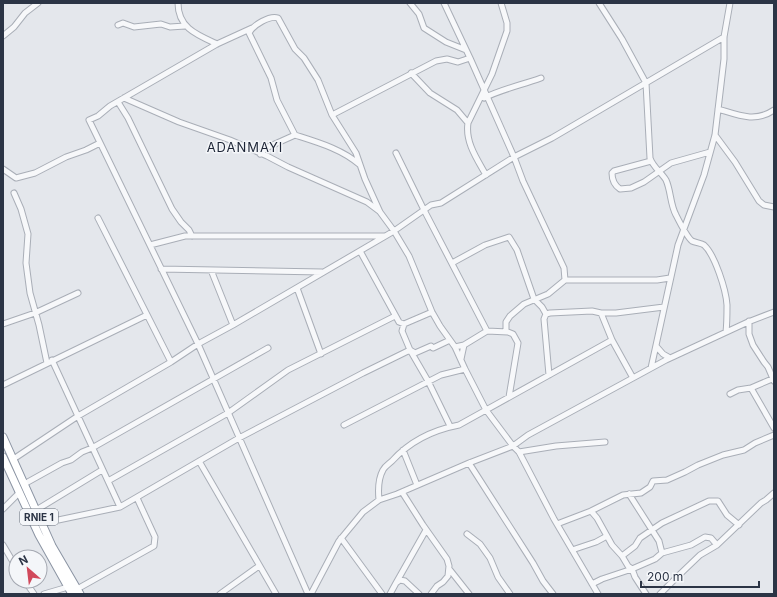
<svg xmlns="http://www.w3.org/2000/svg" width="777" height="597" font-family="Inter,sans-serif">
<rect width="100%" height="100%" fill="#e4e7ec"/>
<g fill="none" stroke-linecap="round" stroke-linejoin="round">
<g stroke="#a9aeb7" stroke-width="7">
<path id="minor" d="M178 3C178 28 197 35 217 44
M410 3 419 14 424 28 446 42 466 50
M444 3 470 58 514 157 523 181 564 268 565 280
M599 3 622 39 646 83 650 158C653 167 661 172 666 180 671 191 670 204 676 215 679 221 688 238 692 241 696 243 701 243 704 245 715 255 726 290 727 305 727 314 727 323 726 332
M118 25 123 23 134 27 161 24 170 27 185 26
M252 28 217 44 110 106 98 116 89 120 198 344 308 594
M3 36 14 27 25 13 38 3
M411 73 430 93 457 110 468 123
M124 98 179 122 230 140 267 156 288 167 367 202 379 211
M484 98C502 89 522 85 541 78
M118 102 128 118 172 209 181 222 189 230 192 236
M718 109C738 115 755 123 774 110
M332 115 436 61 447 59 458 62 470 58
M715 135 735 162 759 201 764 205 774 207
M396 153 424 210 487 331
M260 154 266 148 295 135
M651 161 614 171 612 173C612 179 614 185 620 189L631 188 644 182 671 163 710 152
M360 165C342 149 317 142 295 135L277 100 271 78 249 33C253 25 270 15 278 18L295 49 304 58 318 80 332 115 356 153 365 179 380 212 394 231 409 256 432 312 440 326 455 347 465 369 486 410 513 446 519 452 554 519 598 594
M3 169 16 178 35 173 66 157 86 150 100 143
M486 175C477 159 465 142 468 123L492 74 507 31V23L501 3
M14 193 21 209 28 234 26 263 30 293 39 325 47 363
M98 218 171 362
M150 245 185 236H384
M360 251 399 322 404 324 432 312
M452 263 485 245 509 237 517 250 534 299 542 307 546 314
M161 269 322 272
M211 270 233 325
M297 288 321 354
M601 313 612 340 633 378
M749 321V334L753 345 764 362 768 367 774 381
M3 324 35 313 78 293
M404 324 402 331 410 350 428 381 450 426
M506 332V322L510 316 524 304 548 294 565 280H657L670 278
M656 346 663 354 670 358
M455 347 464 345 487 331 508 332 513 334 518 343 509 397
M461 359 464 345
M52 360 120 507
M651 368 678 245 704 175 715 135 724 59V37L730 3
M549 375 544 319 546 314 550 313 592 311 601 313H616L664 307
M3 385 147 315
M751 388 774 428
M730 394 738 390 751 388 772 379
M344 425 441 375 465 369
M403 450 417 485
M519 452 556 446 605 442
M15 458 78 416 171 362 198 344 233 325 394 231 431 205 441 203 514 157 552 138 724 37
M199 461 276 594
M469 463 533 563 543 581 553 594
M108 481 228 413 288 370 395 316
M26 483 62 463 71 460 82 452 92 448 268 348
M402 492 423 525 447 559 449 566 448 576 443 582 437 586 431 594
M629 494 659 541 662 553 691 545 705 537 711 538 717 545
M379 500C378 490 378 479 383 470 385 466 389 464 392 461 410 441 433 430 459 425L612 340
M3 509 19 493
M38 509 102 470
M591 511 597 518 612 545 622 556 628 566 632 569 635 577 646 594
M44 523 120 507 239 438 363 373 410 350 415 353 431 346 433 348 450 340
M557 524 591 511 623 495 641 493 650 487 653 481 667 480 685 472 698 465 723 455 744 450 755 443 774 435
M467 534 480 544 490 558 498 577 510 594
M341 538 382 594
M3 545 16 567
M572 550 596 542 607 536
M622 556 635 546 640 538 662 523 709 501H718L727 515 739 525
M450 570 469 594
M25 581 34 594
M396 583 426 530
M592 584 602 579 632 569 655 559 662 553
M79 588 154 546 155 537 137 498
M44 594 68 587
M220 594 259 566
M311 594 339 541 363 512 379 500 397 494 469 463 513 446 528 435 666 360 748 322 774 312
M390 594 396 583 400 580 405 581 419 594
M660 594 677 577 700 555 717 545 761 503 766 500 774 493"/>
</g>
<g stroke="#8b94a3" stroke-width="9">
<path id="highway" d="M3 437 52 546 80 594
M3 457 39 535 72 594"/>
</g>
<use href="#minor" stroke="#f7f8fa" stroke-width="5"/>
<use href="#highway" stroke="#fff" stroke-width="7"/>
</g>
<g text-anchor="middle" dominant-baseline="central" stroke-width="3" stroke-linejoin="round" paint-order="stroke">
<rect fill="#f4f6f9" stroke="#676e7b" stroke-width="1" x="20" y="509" width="38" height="16" rx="3"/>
<g font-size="10" font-weight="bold" fill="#2b3445">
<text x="39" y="517">RNIE 1</text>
</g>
<g font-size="13" letter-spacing="1" fill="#1d2536" stroke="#f4f6f9">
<text x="245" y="147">ADANMAYI</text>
</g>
</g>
<rect width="777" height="597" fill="none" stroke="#2b3445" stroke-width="8"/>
<g transform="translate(28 569) rotate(332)"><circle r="19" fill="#f4f6f9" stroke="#a4a8b1"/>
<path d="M0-3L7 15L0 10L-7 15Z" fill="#d1495b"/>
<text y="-6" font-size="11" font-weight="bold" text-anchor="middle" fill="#2b3445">N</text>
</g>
<path d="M641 581v6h118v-6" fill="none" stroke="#2b3445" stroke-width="2"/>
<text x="647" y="581" font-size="12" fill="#2b3445" stroke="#f4f6f9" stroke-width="3" paint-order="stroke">200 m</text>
</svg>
